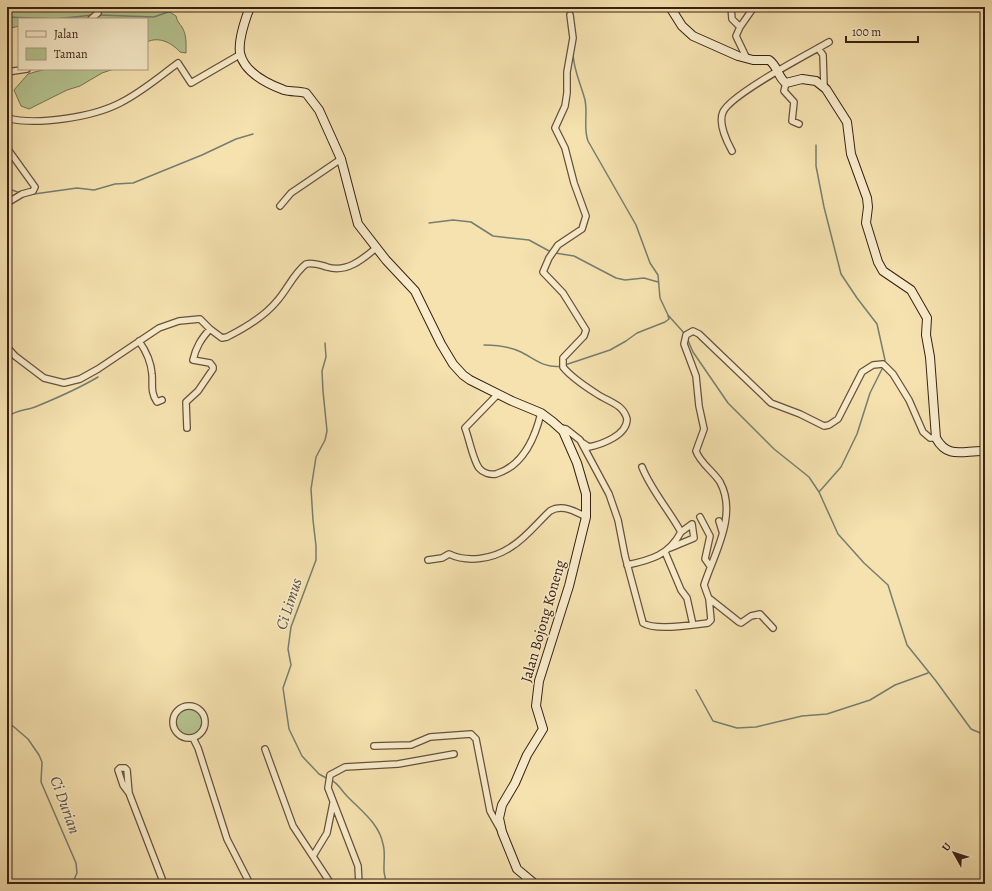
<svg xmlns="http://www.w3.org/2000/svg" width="992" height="891" font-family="Alegreya,serif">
<rect width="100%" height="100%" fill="#f5e2af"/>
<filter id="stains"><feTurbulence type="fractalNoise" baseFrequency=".005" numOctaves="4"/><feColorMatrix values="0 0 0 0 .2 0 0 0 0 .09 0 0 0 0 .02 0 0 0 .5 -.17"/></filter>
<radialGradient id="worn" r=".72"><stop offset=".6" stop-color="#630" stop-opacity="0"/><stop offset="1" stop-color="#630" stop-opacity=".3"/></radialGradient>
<path fill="#b5c490" stroke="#777252" d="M7 7H162L176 16C177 21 179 23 182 27 187 36 186 44 186 53L180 52C172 43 159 36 147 42V19H19V26L7 29Z
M45 69H114L102 73 80 86 67 90 29 109 21 106 14 90 28 74Z
M176 722a13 13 0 1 1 26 0a13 13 0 1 1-26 0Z"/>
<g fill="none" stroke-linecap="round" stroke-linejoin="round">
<path stroke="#757e72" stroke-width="1.5" d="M570 7 572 15
M98 15 154 17 182 7
M7 17 55 19 93 15
M573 54C574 72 581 84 585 100 588 114 583 128 588 141L636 225 650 263 658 275 660 298 668 315 684 333
M816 145V166L824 207 841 274 857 298 877 324 885 360 884 363
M7 188 20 193
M27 195 77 188 94 190 115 184 133 183 202 155 236 139 253 134
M429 223 453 220 471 222 493 236 529 240 551 252
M555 253 574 256 616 278 625 280 644 278 658 282
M687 338 693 352 728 403 774 449 809 477 819 492 838 534 864 563 888 585 907 645 936 681 971 729 985 735
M325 343 326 357 322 371 323 391 327 431 325 440 316 457 311 489 313 520 316 546V560L291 627 288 649 291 665 283 688 289 729 302 756 319 774 328 779
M484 345C495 345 511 347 521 352 535 359 545 369 562 366
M565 365 610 350 626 341 637 333 665 322 669 319 668 316
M7 417C18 409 24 411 35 407 57 398 78 389 98 377
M819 492 841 467 857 434 870 393 883 367
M696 690 713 721 737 728 756 727 802 716 827 714 870 700 895 685 928 673
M7 721 28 739 39 755 42 762 41 782 76 863 77 873 72 884
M331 780C338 783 341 790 346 795 360 810 379 823 383 844 387 857 380 872 388 884"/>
<g stroke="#68503b" stroke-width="8">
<path id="street" d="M731 7 732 19 740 27 736 36 747 59
M570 15 573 38 567 72V93L565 106 555 128 565 148 574 183 586 216 582 229 558 245 549 258 543 272 563 293 586 330 584 336 563 358V367C571 377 586 387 597 394 609 402 623 404 627 419 627 435 603 444 589 447L583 443
M91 19 98 13V7
M740 27 754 7
M818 48 823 55 824 86
M7 72 27 69
M786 83 784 91 794 102 792 121 799 124
M7 118C36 126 93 117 120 103 142 92 159 77 178 63L191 83 241 54
M7 148 35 187 33 191 22 194 7 203
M732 151C727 142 718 123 723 112 731 94 808 54 829 42
M280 206 291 193 341 159
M139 341C146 351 151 361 152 374 153 384 150 392 157 402L162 400
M7 347 15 356 44 378 64 383 80 379 98 369 159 328 179 321 200 319 210 329 222 338 227 337C245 328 264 317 277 301 287 290 294 273 306 264 313 262 320 265 327 267 346 273 362 260 376 248
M498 394 465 428C469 438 473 460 479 468 483 473 490 475 496 474 523 466 535 438 541 413
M187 428 186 402 198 391 213 369V367L210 363 193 360C196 347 201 339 210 329
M561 428 566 429 580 440 609 494 618 520 625 556 643 623C655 631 693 625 708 623L711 620 709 599 704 585C714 554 738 515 720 482 713 471 700 463 696 451L704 429 699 406 696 376 684 344 686 335 693 331 699 334 771 403 800 414 824 426 829 425 838 419 862 372 873 365 883 364 893 374 909 400 923 432 930 438H936
M700 517 710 536 705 559 710 566
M719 521 722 531
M670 548 694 538 692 524 681 532
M665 552 681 590 687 598 693 625
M428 560 442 558 449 554C468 563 493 559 511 547 526 538 538 522 550 511 562 504 575 511 586 517
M627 565C651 560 669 555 681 532 669 510 651 490 642 467
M710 599 739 622 741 623 751 616 760 614 773 628
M173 722a16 16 0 1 1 32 0a16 16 0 1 1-32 0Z
M193 738 198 748 227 839 250 884
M374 746 411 745 430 737 471 734 476 739 490 811 500 829
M265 749 293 826 331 884
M129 793 123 785 118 770 120 768H125L127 770 129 793 164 884
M313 856 327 833 333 803
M359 884 358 866 328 788 330 775 345 767 398 764 454 754"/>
</g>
<g stroke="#392014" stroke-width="10">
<path id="secondary" d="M250 7C245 20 238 39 240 53 244 72 268 84 284 90 291 92 299 91 306 93L319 110 341 159 358 224 386 260 415 291 441 344 453 364 463 375 470 380 512 401 541 413 553 422 563 431 577 463 586 494V517L569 586 539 681 536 706 543 729 527 755 515 783 502 805 499 818 502 832 517 869 535 884
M670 7 682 26 693 36 738 56 753 60H769C778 66 778 78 786 83L802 79 816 81 826 89 847 122 851 154 867 198 868 207 866 223 878 262 883 271 911 290 927 318 926 335 930 357 936 438C948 460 964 450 985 451"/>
</g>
<use href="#street" stroke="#f8eccb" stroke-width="5.5"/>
<use href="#secondary" stroke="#f8eccb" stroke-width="8"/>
</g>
<g text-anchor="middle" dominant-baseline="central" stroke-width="3" stroke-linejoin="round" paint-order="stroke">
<g font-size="15" fill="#392014" stroke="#f8eccb">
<text transform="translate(543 621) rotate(-74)">Jalan Bojong Koneng</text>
</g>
<g font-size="16" font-style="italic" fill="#574f43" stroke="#f8eccb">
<text transform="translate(289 604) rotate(-72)">Ci Limus</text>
<text transform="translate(65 805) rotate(70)">Ci Durian</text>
</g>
</g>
<rect width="992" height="891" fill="none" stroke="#f5e2af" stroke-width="24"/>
<rect x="8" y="8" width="976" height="875" fill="none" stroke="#392014" stroke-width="2"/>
<rect x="12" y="12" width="968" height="867" fill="none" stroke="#392014"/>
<rect x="18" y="18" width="130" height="52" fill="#f8eccb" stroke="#ac9a82"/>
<rect x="26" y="31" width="20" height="6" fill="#f8eccb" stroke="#ac9a82"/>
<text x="54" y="38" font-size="12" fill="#392014">Jalan</text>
<rect x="26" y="48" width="20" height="12" fill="#b5c490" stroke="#ac9a82"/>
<text x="54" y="58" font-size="12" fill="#392014">Taman</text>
<g transform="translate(954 853) rotate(309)" stroke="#f8eccb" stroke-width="3" paint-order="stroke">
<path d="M0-3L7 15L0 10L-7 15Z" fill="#392014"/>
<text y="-6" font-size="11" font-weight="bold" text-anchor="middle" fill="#392014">U</text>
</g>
<path d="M846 36v6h72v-6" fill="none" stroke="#392014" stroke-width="2"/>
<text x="852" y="36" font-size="12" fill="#392014" stroke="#f8eccb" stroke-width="3" paint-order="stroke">100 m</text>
<rect width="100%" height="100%" filter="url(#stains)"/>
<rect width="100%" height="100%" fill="url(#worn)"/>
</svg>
